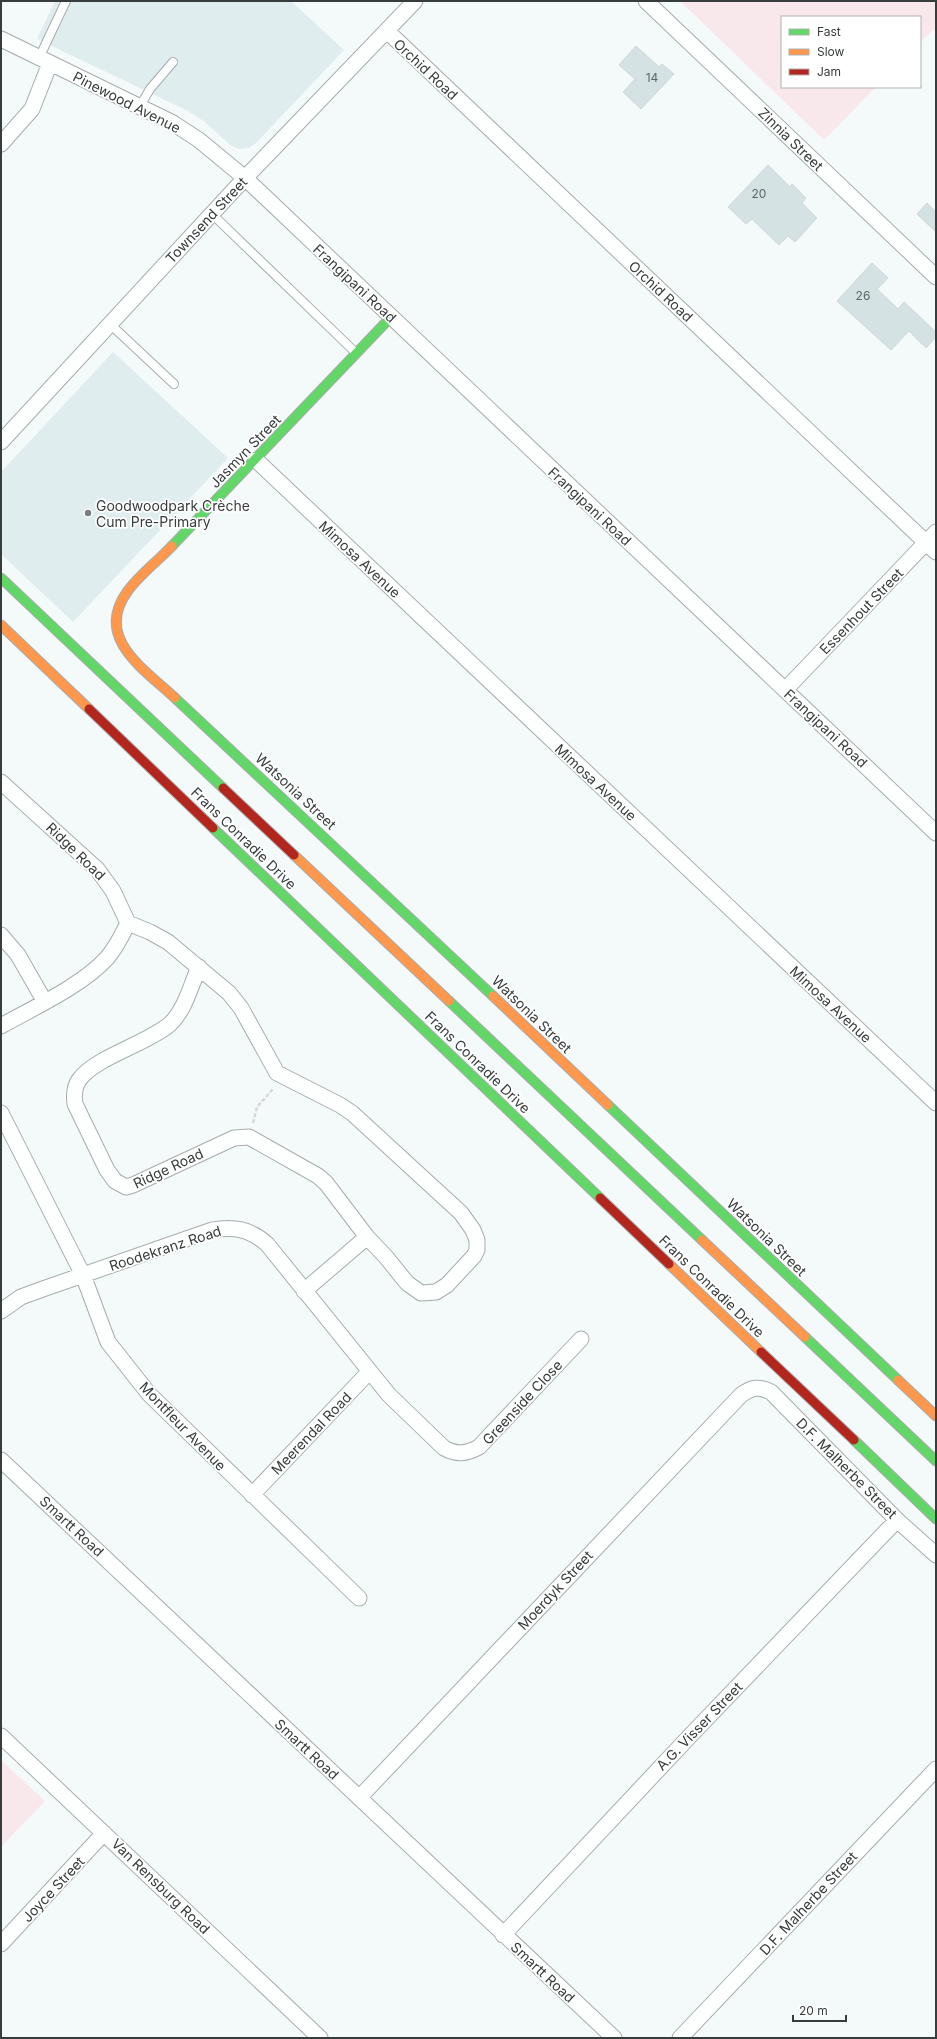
<svg xmlns="http://www.w3.org/2000/svg" width="937" height="2039" font-family="Inter,sans-serif">
<rect width="100%" height="100%" fill="#f4fafa"/>
<path fill="#dfedef" d="M55 1H291L344 50 257 142 249 148 239 149 230 145 205 122 188 111 37 39Z
M113 352 228 458 73 622 1 554V472Z"/>
<path fill="#f8e8eb" d="M680 1H936V31L933 30 920 43V17H782V87H876L824 140Z
M1 1760 45 1801 1 1847Z"/>
<path fill="#d4e2e4" stroke="#d1d6d6" d="M636 46 659 67 662 64 674 74 641 109 623 92 635 79 619 65Z
M768 165 790 187 792 184 806 198 802 203 817 218 795 242 788 236 779 245 752 219 746 224 728 207Z
M927 203 936 212V232L917 214Z
M872 263 888 278 877 289 898 309 904 302 936 332V337L926 348 909 331 891 350 837 301Z"/>
<g fill="none" stroke-linecap="round" stroke-linejoin="round">
<g stroke="#a8acac" stroke-width="10">
<path id="lane" d="M39 58 66 1
M140 106 150 89 173 62
M212 214 355 352
M110 324 174 384"/>
</g>
<g stroke="#a8acac" stroke-width="17">
<path id="street" d="M646 1 936 277
M387 31 936 552
M1 39 173 123 199 140 245 178 936 833
M1 144 32 109 50 63
M1 442 245 178 415 1
M256 460 936 1103
M785 690 936 532
M1 782 97 869 113 891 128 923 150 932 168 942 229 993 241 1008 277 1073 340 1105 352 1113 461 1213 473 1230 477 1240V1250L474 1256 447 1285 436 1292 421 1293 407 1283 386 1257 367 1237 326 1183 318 1176 249 1137 234 1138 133 1185 126 1187 115 1181 107 1170 75 1104C74 1096 74 1087 79 1080 95 1057 147 1044 170 1024 185 1010 191 985 199 967
M1 935 18 955 45 1002
M1 1026C33 1008 83 985 107 958 116 948 122 935 128 923
M1 1113 83 1275 108 1342 149 1394 359 1598
M304 1291 367 1237
M1 1311 21 1297 40 1290 212 1230C234 1226 250 1229 267 1244L389 1395 444 1448C457 1455 466 1454 479 1447L581 1339
M1 1460 614 2038
M252 1495 369 1372
M1 1736 320 2038
M359 1798 741 1395C752 1387 759 1386 771 1392L897 1520 936 1555
M503 1935 688 1738 897 1520
M1 1944 104 1833
M680 2038 936 1769"/>
</g>
<g stroke="#a8acac" stroke-width="11">
<path id="fast" d="M172 546 391 317
M1 578 223 788
M175 698 493 996
M213 828 600 1198
M449 1001 702 1240
M608 1105 898 1380
M805 1337 936 1461
M854 1440 936 1519"/>
</g>
<g stroke="#a8acac" stroke-width="11">
<path id="slow" d="M172 546C158 561 139 575 127 592 94 638 144 669 175 698
M1 625 89 709
M294 855 449 1001
M493 996 608 1105
M702 1240 805 1337
M669 1264 761 1352
M898 1380 936 1416"/>
</g>
<g stroke="#a8acac" stroke-width="11">
<path id="jam" d="M89 709 213 828
M223 788 294 855
M600 1198 669 1264
M761 1352 854 1440"/>
</g>
<path stroke="#d7d9d9" stroke-width="2.5" stroke-dasharray="4 2" stroke-linecap="butt" d="M253 1123 257 1107 273 1089"/>
<use href="#lane" stroke="#fdfefe" stroke-width="8"/>
<use href="#street" stroke="#fdfefe" stroke-width="15"/>
<use href="#fast" stroke="#63d668" stroke-width="9"/>
<use href="#slow" stroke="#ff974d" stroke-width="9"/>
<use href="#jam" stroke="#b3261e" stroke-width="9"/>
</g>
<circle fill="#797e7f" stroke="#fff" stroke-width="1.5" cx="88" cy="513" r="4"/>
<g text-anchor="middle" dominant-baseline="central" stroke-width="3.5" stroke-linejoin="round" paint-order="stroke">
<g font-size="12" fill="#5e6667">
<text x="652" y="77">14</text>
<text x="759" y="193">20</text>
<text x="863" y="295">26</text>
</g>
<g font-size="14" fill="#373c3d" stroke="#fff">
<text transform="translate(426 69) rotate(43)">Orchid Road</text>
<text transform="translate(127 102) rotate(27)">Pinewood Avenue</text>
<text transform="translate(791 139) rotate(44)">Zinnia Street</text>
<text transform="translate(206 220) rotate(-47)">Townsend Street</text>
<text transform="translate(355 283) rotate(43)">Frangipani Road</text>
<text transform="translate(661 291) rotate(43)">Orchid Road</text>
<text transform="translate(245 451) rotate(-46)">Jasmyn Street</text>
<text transform="translate(590 506) rotate(43)">Frangipani Road</text>
<text transform="translate(360 559) rotate(43)">Mimosa Avenue</text>
<text transform="translate(861 611) rotate(-46)">Essenhout Street</text>
<text transform="translate(826 728) rotate(43)">Frangipani Road</text>
<text transform="translate(596 782) rotate(43)">Mimosa Avenue</text>
<text transform="translate(296 791) rotate(43)">Watsonia Street</text>
<text transform="translate(244 838) rotate(44)">Frans Conradie Drive</text>
<text transform="translate(76 851) rotate(44)">Ridge Road</text>
<text transform="translate(831 1004) rotate(43)">Mimosa Avenue</text>
<text transform="translate(532 1014) rotate(44)">Watsonia Street</text>
<text transform="translate(478 1062) rotate(44)">Frans Conradie Drive</text>
<text transform="translate(168 1168) rotate(-25)">Ridge Road</text>
<text transform="translate(767 1237) rotate(44)">Watsonia Street</text>
<text transform="translate(165 1248) rotate(-18)">Roodekranz Road</text>
<text transform="translate(712 1286) rotate(44)">Frans Conradie Drive</text>
<text transform="translate(522 1402) rotate(-47)">Greenside Close</text>
<text transform="translate(183 1426) rotate(46)">Montfleur Avenue</text>
<text transform="translate(311 1433) rotate(-46)">Meerendal Road</text>
<text transform="translate(847 1468) rotate(45)">D.F. Malherbe Street</text>
<text transform="translate(72 1526) rotate(43)">Smartt Road</text>
<text transform="translate(555 1590) rotate(-47)">Moerdyk Street</text>
<text transform="translate(699 1726) rotate(-46)">A.G. Visser Street</text>
<text transform="translate(307 1749) rotate(43)">Smartt Road</text>
<text transform="translate(161 1886) rotate(44)">Van Rensburg Road</text>
<text transform="translate(53 1889) rotate(-47)">Joyce Street</text>
<text transform="translate(808 1903) rotate(-47)">D.F. Malherbe Street</text>
<text transform="translate(543 1972) rotate(43)">Smartt Road</text>
</g>
<g font-size="14" fill="#373c3d" stroke="#fff" text-anchor="start">
<text x="96" y="505">Goodwoodpark Crèche<tspan x="96" dy="16">Cum Pre-Primary</tspan></text>
</g>
</g>
<rect width="937" height="2039" fill="none" stroke="#373c3d" stroke-width="4"/>
<rect x="781" y="16" width="140" height="72" fill="#ffffff" stroke="#afb1b1"/>
<rect x="789" y="29" width="20" height="6" fill="#63d668" stroke="#afb1b1"/>
<text x="817" y="36" font-size="12" fill="#373c3d">Fast</text>
<rect x="789" y="49" width="20" height="6" fill="#ff974d" stroke="#afb1b1"/>
<text x="817" y="56" font-size="12" fill="#373c3d">Slow</text>
<rect x="789" y="69" width="20" height="6" fill="#b3261e" stroke="#afb1b1"/>
<text x="817" y="76" font-size="12" fill="#373c3d">Jam</text>
<path d="M793 2015v6h53v-6" fill="none" stroke="#373c3d" stroke-width="2"/>
<text x="799" y="2015" font-size="12" fill="#373c3d" stroke="#ffffff" stroke-width="3" paint-order="stroke">20 m</text>
</svg>
